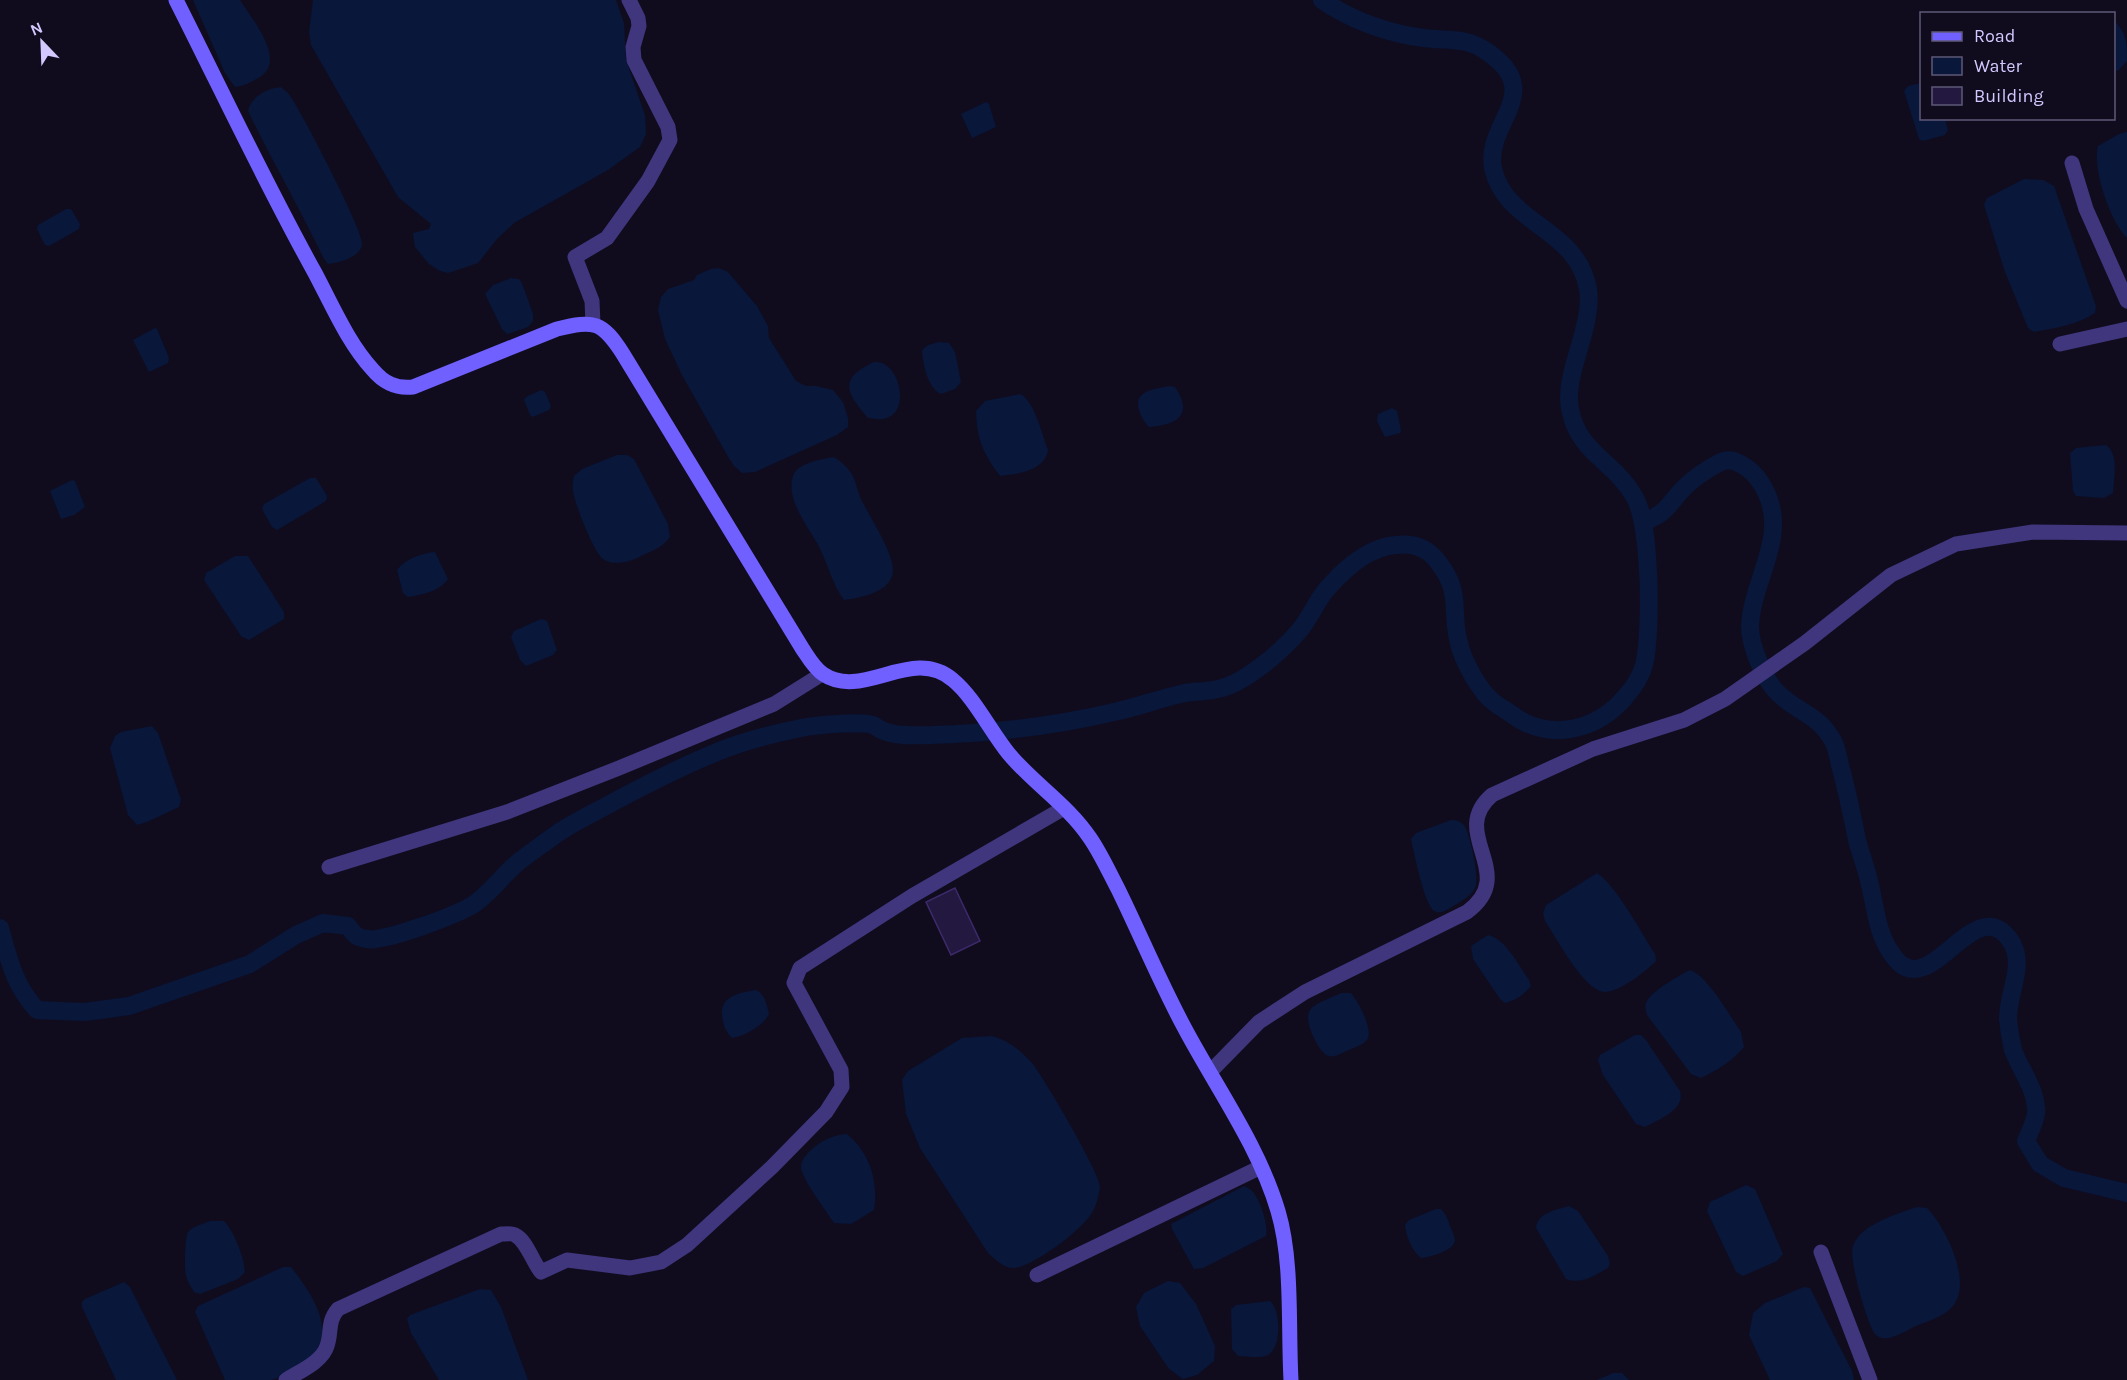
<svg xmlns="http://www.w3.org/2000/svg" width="2127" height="1380" font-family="Karla,sans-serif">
<rect width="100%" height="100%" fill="#100c1e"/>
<path fill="#08173a" d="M193 0H240C252 19 287 60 260 77 251 82 245 86 235 87L225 73Z
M313 0H616L624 23 626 60 645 115 646 134 640 147 608 170 514 223 497 239 478 263 448 273 440 271 429 264 415 247 413 233 429 229 431 224 398 197 311 45 309 32Z
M2114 20C2127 35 2127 41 2127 61L2119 70 2114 72Z
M1921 83 1922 118 1945 119 1948 130 1945 135 1923 141 1919 139 1904 91 1908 86Z
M281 87C283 89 287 92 288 93 300 108 364 232 362 244 361 257 339 263 328 264L324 259C300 209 272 161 248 111 250 97 268 88 281 87Z
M986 102 989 104 996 127 972 138 961 114Z
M2127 132V238C2110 221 2092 169 2098 146L2119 134Z
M2024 179 2043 180 2054 186 2096 306 2095 313C2077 325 2055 328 2034 332L2028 328 2005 272 1984 205 1987 198Z
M66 209H71L80 224 79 229 49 246 45 245 37 229 38 225Z
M719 268 728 272 757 306 768 326 769 338 796 381 806 386H816L833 390 843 402 848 418V427L837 435 755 472 742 473 734 466 727 455 682 375 665 339 658 310 661 297 668 289 694 280 697 275 711 269Z
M511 278 519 279 522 283 533 314V321L528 327 507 334 502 329 485 294 493 285Z
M155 328 157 329 169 358 168 363 149 372 133 340Z
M939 342 949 343 955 352 961 382 955 389 941 394C927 387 923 364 922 350L928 345Z
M874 362C900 359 913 416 882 419 878 420 873 418 868 418 845 392 839 378 874 362Z
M1169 386 1175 387C1194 415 1177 425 1149 427 1144 422 1141 417 1139 410 1133 390 1156 389 1169 386Z
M541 390 545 392 551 406 549 410 533 417 530 415 524 400 526 397Z
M1021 394C1036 405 1041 432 1048 450 1045 471 1017 474 1000 476 983 453 977 440 976 411L985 401Z
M1392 408 1397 411 1401 430 1400 433 1385 437 1377 421 1378 414Z
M2106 445C2119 454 2114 478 2113 493L2104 498 2076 496 2073 491 2070 453 2076 448Z
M617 455H627L634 459 668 524 670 537C663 547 654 550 643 555 633 561 614 567 603 559 593 551 575 504 573 491 572 486 573 481 574 476L582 469Z
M834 457C841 461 846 466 851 473 856 480 857 490 861 499 869 516 894 553 893 571 892 592 860 598 844 600 832 584 829 567 820 549 810 528 785 501 793 476 797 463 822 459 834 457Z
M310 478H316L327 496 326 501 277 530 272 527 262 509 264 504Z
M72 480 75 481 85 507 74 515 61 519 50 491Z
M435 552 448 579C440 591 422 595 408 597L403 593 397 570C405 559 422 553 435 552Z
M235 556H248L284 612V619L249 640 241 636 204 580 206 573Z
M541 619 547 621 557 650 553 655 526 666 520 660 511 637 514 631Z
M152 726 158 733 181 800 179 807 147 822 137 825 128 815 110 748 115 736 121 732Z
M1451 820C1456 820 1460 821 1464 825 1470 834 1480 878 1475 888 1471 897 1458 903 1450 908 1445 911 1439 915 1433 910 1424 902 1414 853 1411 839L1416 833Z
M1597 873C1616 885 1642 934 1655 954L1656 961C1646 971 1619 993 1604 992 1583 989 1557 939 1545 921L1543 913 1546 905Z
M1488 935C1506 939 1519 966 1529 980L1531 986C1525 994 1515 1001 1505 1003L1500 999 1473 959 1471 946Z
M1690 970C1707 975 1730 1016 1741 1032L1744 1047C1734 1060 1716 1071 1701 1078L1691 1074 1647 1015C1646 1011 1644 1005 1647 1001 1652 991 1680 975 1690 970Z
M756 990C765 994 767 1005 769 1014 763 1026 745 1036 732 1038 727 1033 724 1028 723 1021 717 997 737 993 756 990Z
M1341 993H1351C1358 1001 1374 1030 1367 1040 1363 1045 1353 1048 1347 1051 1341 1053 1335 1058 1329 1056 1319 1054 1304 1022 1309 1012 1313 1003 1332 998 1341 993Z
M1635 1035H1641L1646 1040 1680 1091C1686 1109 1659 1120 1645 1127L1636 1124 1603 1075 1598 1060 1600 1055Z
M991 1036C1007 1039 1021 1051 1032 1063 1043 1076 1101 1175 1100 1187 1099 1193 1097 1203 1094 1209 1086 1228 1035 1265 1015 1268 1004 1269 995 1259 988 1253L920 1148 906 1114 902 1080 908 1071 962 1038Z
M847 1134C869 1152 879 1181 874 1210L851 1224 834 1223C827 1212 801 1178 801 1167 801 1159 808 1153 813 1148 823 1140 833 1135 847 1134Z
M1746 1185 1755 1189 1783 1254 1777 1261 1743 1276 1736 1272 1707 1211 1710 1202Z
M1244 1186C1247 1188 1251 1189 1253 1192 1260 1200 1269 1226 1266 1236L1203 1268 1194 1269 1172 1229 1171 1224Z
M1569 1206 1578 1211 1608 1256 1610 1263 1608 1268C1595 1275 1582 1285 1566 1279L1536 1228C1537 1213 1556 1210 1569 1206Z
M1917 1207 1927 1208C1945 1226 1971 1279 1955 1303 1948 1315 1929 1321 1916 1326 1907 1330 1893 1340 1882 1338 1880 1338 1876 1335 1875 1334 1867 1324 1848 1257 1853 1246 1861 1224 1897 1214 1917 1207Z
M1436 1209H1441C1446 1214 1448 1220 1450 1226 1452 1230 1455 1237 1455 1241 1453 1251 1430 1257 1421 1258 1412 1251 1406 1236 1405 1225L1409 1220Z
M210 1221H224C234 1231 244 1257 245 1272L238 1279 200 1294 194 1292C191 1287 187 1281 186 1275 184 1269 185 1236 188 1232 193 1226 203 1224 210 1221Z
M283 1267H291C316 1299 344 1341 296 1368 289 1372 279 1379 271 1380 256 1380 240 1380 225 1380L195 1312 198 1306Z
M1168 1281 1180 1283 1196 1304 1215 1346 1214 1361 1197 1375 1183 1379 1169 1369 1140 1326 1136 1307 1144 1293Z
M124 1282 130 1287 177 1380H116L82 1307V1302L85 1299Z
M1804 1287 1810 1288 1852 1371 1854 1380H1770L1749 1335 1753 1313 1765 1303Z
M480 1289 491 1290 501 1307 528 1380H439L411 1333 407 1319 410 1315Z
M1270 1301C1281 1310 1282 1347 1268 1355 1260 1359 1247 1356 1238 1356L1232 1349 1231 1309 1236 1305Z
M1613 1373H1622L1629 1380H1597Z"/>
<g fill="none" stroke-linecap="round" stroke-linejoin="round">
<path stroke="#08173a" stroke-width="18" d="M1644 523C1649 519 1656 517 1661 513 1669 507 1675 497 1682 490 1691 480 1707 469 1719 463 1730 457 1738 462 1747 468 1756 474 1761 482 1766 492 1788 538 1752 580 1750 626 1750 645 1763 677 1776 691 1795 712 1818 713 1833 741 1837 748 1838 757 1840 765 1847 790 1852 815 1857 840 1861 855 1867 870 1870 885 1876 910 1877 935 1894 957 1930 1005 1974 889 2010 940 2027 964 2007 993 2008 1020 2009 1029 2011 1041 2013 1050 2020 1069 2034 1086 2036 1107 2038 1116 2030 1131 2026 1141L2040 1164 2064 1178 2127 1193
M0 928C9 960 14 985 37 1010L85 1012 129 1006 250 964 296 935 323 923 348 926C355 935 355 937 367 939 385 942 453 916 471 906 488 896 501 877 516 864 528 854 542 845 555 835 575 821 598 811 619 799 655 780 692 761 730 747 752 739 777 733 801 728 815 725 860 721 873 725 877 727 880 730 884 731 898 737 917 735 932 735 993 733 1055 726 1114 712 1138 707 1161 698 1185 693 1197 691 1210 692 1222 688 1247 681 1282 651 1299 631 1310 618 1316 602 1326 590 1344 569 1368 547 1396 545 1413 543 1428 548 1438 562 1463 593 1450 612 1459 643 1462 657 1472 676 1480 687 1487 698 1496 705 1507 711 1514 716 1520 721 1528 724 1564 739 1602 725 1626 696 1634 687 1641 676 1644 665 1652 632 1651 523 1634 496 1614 461 1578 453 1570 409 1563 373 1594 327 1588 289 1577 227 1505 225 1493 168 1484 122 1550 91 1483 49 1464 37 1446 41 1424 38 1389 34 1351 20 1322 0"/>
</g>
<path fill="#23183f" stroke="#3c2a6b" stroke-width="1.5" d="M955 888 980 941 951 955 926 902Z"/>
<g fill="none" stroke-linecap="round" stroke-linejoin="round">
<path stroke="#3f367d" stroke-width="15" d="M2072 163 2086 209 2127 301
M593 324 592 301 575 257 607 238 648 181 670 140 668 127 634 60 633 47 639 26 638 18 629 0
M2060 344 2127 329
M329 867 507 812 619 768 774 704 822 674
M1210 1072 1259 1022 1305 992 1467 912C1520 873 1447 834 1492 795L1593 749 1684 720 1725 699 1805 643 1891 575 1956 544 2033 532 2127 533
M1821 1252 1870 1380
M1037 1275 1261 1167
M286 1380C300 1371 322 1362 327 1346 332 1332 327 1322 338 1309L501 1234C505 1234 512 1233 515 1235 527 1241 532 1261 541 1272L567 1260 630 1268 661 1262 687 1245 772 1167 826 1112 842 1087 841 1070 794 983 800 968 912 896 1064 808"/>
<path stroke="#7060ff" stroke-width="15" d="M176 0C222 91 265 183 315 273 332 305 348 343 373 370 384 383 396 389 413 387L557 329C594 320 602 321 623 354L802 648C808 657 814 668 823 674 863 701 912 645 953 680 974 697 991 732 1009 754 1034 784 1068 805 1090 838 1101 854 1109 872 1118 889 1140 934 1159 980 1183 1025 1215 1086 1258 1144 1278 1211 1293 1261 1288 1327 1291 1380"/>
</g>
<rect x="1920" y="12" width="195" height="108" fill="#100c1e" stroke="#5e5878" stroke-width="1.5"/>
<rect x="1932" y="32" width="30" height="9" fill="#7060ff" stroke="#5e5878" stroke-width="1.5"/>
<text x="1974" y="42" font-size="18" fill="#d3c9ff">Road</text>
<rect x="1932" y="57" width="30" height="18" fill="#08173a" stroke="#5e5878" stroke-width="1.5"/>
<text x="1974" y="72" font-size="18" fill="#d3c9ff">Water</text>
<rect x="1932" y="87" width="30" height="18" fill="#23183f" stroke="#5e5878" stroke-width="1.5"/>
<text x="1974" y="102" font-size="18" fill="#d3c9ff">Building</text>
<g transform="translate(42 42) rotate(337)" stroke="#100c1e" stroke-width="4.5" paint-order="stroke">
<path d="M0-4.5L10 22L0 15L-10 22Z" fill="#d3c9ff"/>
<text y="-9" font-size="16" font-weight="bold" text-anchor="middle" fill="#d3c9ff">N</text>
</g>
</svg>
